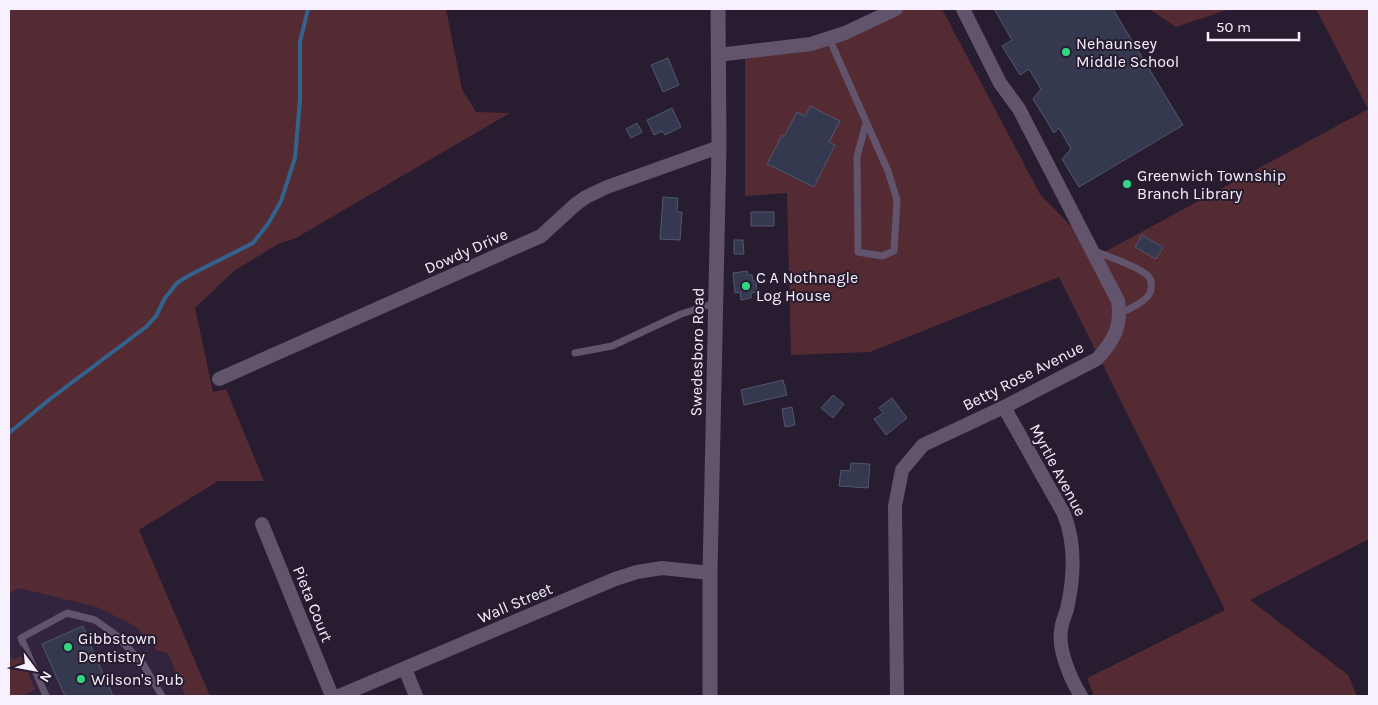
<svg xmlns="http://www.w3.org/2000/svg" width="1378" height="705" font-family="Karla,sans-serif">
<rect width="100%" height="100%" fill="#271c30"/>
<path fill="#32243e" d="M9 529 158 624 185 696H9Z"/>
<path fill="#542b32" d="M9 9H446L462 89 476 112 510 113 296 238 278 244 234 271 195 308 213 392 226 389 264 481H218L139 530 210 696H185L168 653 158 651 135 626 97 607 19 588 9 593Z
M902 9H942L1040 194 1099 255 1368 109 1316 9H1369V539L1250 600 1348 675 1357 696H1094L1087 678 1225 610 1059 277 870 352 791 355 787 193 745 196V55L827 42Z
M1152 9H1230L1176 27 1152 11Z
M9 652 13 660 21 656 35 689C28 696 19 696 9 696Z"/>
<g fill="none" stroke-linecap="round" stroke-linejoin="round">
<path stroke="#31638e" stroke-width="4" d="M9 433 50 399 146 327 156 316 165 298 177 283 188 276 253 243 268 224 281 201 295 158 300 99V42L308 9"/>
</g>
<path fill="#353950" stroke="#52566f" d="M994 9H1113L1183 125 1079 187 1062 159 1071 149 1059 128 1054 133 1033 99 1041 89 1029 69 1020 75 1002 46 1012 40Z
M668 58 679 85 663 92 651 65Z
M810 106 840 121 829 142 835 145 814 187 767 164 782 135 784 137 797 112 805 116Z
M672 108 681 127 665 135 662 131 654 135 647 120Z
M637 123 642 132 631 138 626 129Z
M663 197 678 198 677 212H682L680 240 660 239Z
M751 212H774V226H751Z
M1142 235 1163 247 1156 259 1135 247Z
M734 240H743L744 254H734Z
M747 271 748 275H752L753 281H756L757 292 751 293V298L741 300 740 292 735 293 733 273Z
M783 380 787 395 744 405 741 390Z
M833 395 844 404 833 418 821 408Z
M892 398 907 418 886 435 874 419 883 413 879 408Z
M792 407 795 425 785 427 782 409Z
M851 463 870 464 868 488 839 486 841 470 850 471Z
M83 626 93 651 113 696H65L56 676 42 644Z"/>
<g fill="none" stroke-linecap="round" stroke-linejoin="round">
<path stroke="#61546c" stroke-width="7" d="M829 38 888 171 897 200 894 251 882 256 858 252 857 157 866 123
M1094 251C1107 256 1140 267 1148 276 1153 281 1152 292 1147 297 1140 305 1129 309 1120 313
M575 353 612 346 681 314 715 303
M46 696 21 638 67 613 95 620 116 635 143 664 162 696"/>
<path stroke="#61546c" stroke-width="14" d="M718 55 811 44 845 33 896 9
M219 379 541 236 576 204 586 197 607 187 719 147
M1004 407 1064 514C1076 544 1074 578 1067 609 1065 616 1061 624 1061 631 1058 650 1071 680 1081 696
M262 524 332 696
M405 669 416 696
M339 696 615 579 637 572 662 568 710 573
M897 696 895 506 902 470 923 445 1004 407 1097 359C1114 341 1122 325 1118 301L1019 109 1000 83 963 9"/>
<path stroke="#61546c" stroke-width="15" d="M710 696V573L719 147 718 9"/>
</g>
<g fill="#31d882" stroke="#271c30" stroke-width="2">
<circle cx="1066" cy="52" r="5"/>
<circle cx="1127" cy="184" r="5"/>
<circle cx="746" cy="286" r="5"/>
<circle cx="68" cy="647" r="5"/>
<circle cx="81" cy="679" r="5"/>
</g>
<g text-anchor="middle" dominant-baseline="central" stroke-width="4" stroke-linejoin="round" paint-order="stroke">
<g font-size="16" fill="#f7f0fe" stroke="#271c30" text-anchor="start">
<text x="1076" y="43">Nehaunsey<tspan x="1076" dy="18">Middle School</tspan></text>
<text x="1137" y="175">Greenwich Township<tspan x="1137" dy="18">Branch Library</tspan></text>
<text x="756" y="277">C A Nothnagle<tspan x="756" dy="18">Log House</tspan></text>
<text x="78" y="638">Gibbstown<tspan x="78" dy="18">Dentistry</tspan></text>
<text x="91" y="679">Wilson's Pub</text>
</g>
<g font-size="16" fill="#f7f0fe" stroke="#271c30">
<text transform="translate(466 251) rotate(-24)">Dowdy Drive</text>
<text transform="translate(697 352) rotate(-89)">Swedesboro Road</text>
<text transform="translate(1023 376) rotate(-27)">Betty Rose Avenue</text>
<text transform="translate(1058 470) rotate(62)">Myrtle Avenue</text>
<text transform="translate(515 603) rotate(-23)">Wall Street</text>
<text transform="translate(313 604) rotate(68)">Pieta Court</text>
</g>
</g>
<rect width="1378" height="705" fill="none" stroke="#f7f0fe" stroke-width="20"/>
<g transform="translate(35 670) rotate(122)" stroke="#271c30" stroke-width="4" paint-order="stroke">
<path d="M0-4L9 19L0 12L-9 19Z" fill="#f7f0fe"/>
<text y="-8" font-size="14" font-weight="bold" text-anchor="middle" fill="#f7f0fe">N</text>
</g>
<path d="M1208 32v8h91v-8" fill="none" stroke="#f7f0fe" stroke-width="2.5"/>
<text x="1216" y="32" font-size="15" fill="#f7f0fe" stroke="#271c30" stroke-width="4" paint-order="stroke">50 m</text>
</svg>
